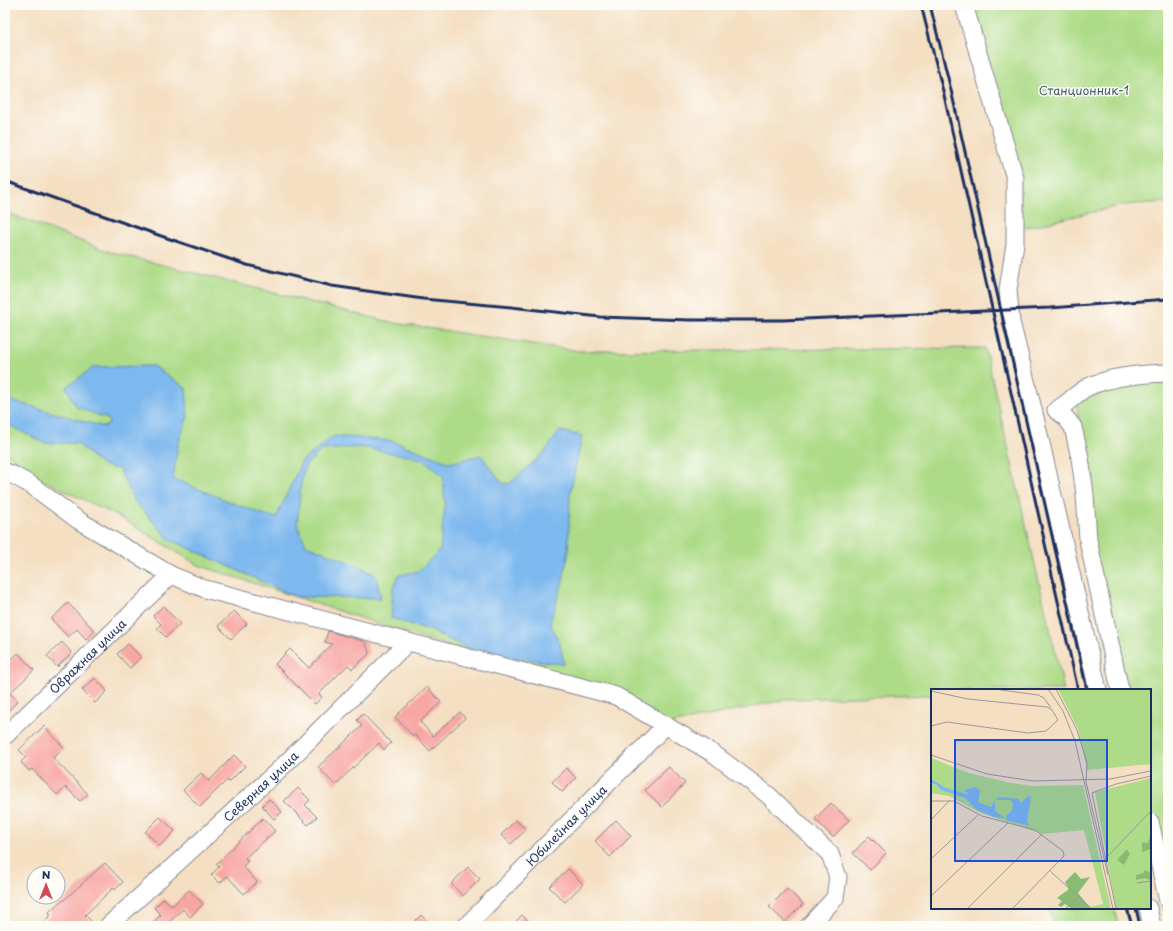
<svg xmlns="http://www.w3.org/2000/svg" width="1173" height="931" font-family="'Playpen Sans',sans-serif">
<rect width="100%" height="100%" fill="#fdfcf7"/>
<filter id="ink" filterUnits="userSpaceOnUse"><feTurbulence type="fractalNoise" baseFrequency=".025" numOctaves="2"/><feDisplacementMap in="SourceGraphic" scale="8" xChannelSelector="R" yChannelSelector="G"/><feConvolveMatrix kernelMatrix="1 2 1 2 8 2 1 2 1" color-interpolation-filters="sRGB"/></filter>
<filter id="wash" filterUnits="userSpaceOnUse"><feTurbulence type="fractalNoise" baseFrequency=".012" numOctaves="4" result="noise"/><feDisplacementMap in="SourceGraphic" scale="16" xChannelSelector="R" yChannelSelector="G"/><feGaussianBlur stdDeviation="0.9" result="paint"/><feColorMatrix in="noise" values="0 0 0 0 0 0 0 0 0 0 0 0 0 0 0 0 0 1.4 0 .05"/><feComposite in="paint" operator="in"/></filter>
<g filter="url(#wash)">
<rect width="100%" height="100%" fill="#f4dfc2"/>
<path fill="#addb87" stroke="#648572" d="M971 5H1168V202L1123 205 1019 229Z
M5 212 107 251 394 323 580 351 985 348 1064 690H932V695L788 699 666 725 616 696 406 633 198 565 121 518 41 479 5 452Z
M1168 379V925L1150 844V690H1115L1085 531 1077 403 1090 391Z
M1050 908H1114L1118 926H1054Z"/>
<path fill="#7db8ee" stroke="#4c74a6" d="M153 366 186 388 188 416 178 444 173 479C208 492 241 508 276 518L302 461 334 436 393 441 450 463 481 455 502 483 509 484 543 454 560 431 582 436 570 494 568 555 562 585 550 623 560 644 564 664 477 653 429 630 391 618 393 589 399 575 419 571 440 550 445 505 443 476 423 459 361 447 322 450 306 465 301 484 297 525 306 545 362 567 376 576 381 598 296 597 169 539 135 502 119 469 101 465 77 443H44L11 426 5 424V399L104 427 109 424 108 419 77 407 66 387 94 367Z"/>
<g id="blocks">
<path fill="#f8a6a2" d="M68 603 95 631 86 639 77 629 68 637 51 619Z
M163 606 180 624 166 637 157 628 161 624 153 616Z
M234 611 247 624 231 639 218 626Z
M328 631 366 642 369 654 352 669 348 665 319 694 322 697 315 704 275 664 290 649 309 668 332 644 325 642Z
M62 642 72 653 57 667 47 656Z
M128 644 141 657 130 668 117 654Z
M18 653 34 670 10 693 18 701 5 714V666Z
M95 678 107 691 95 703 82 690Z
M427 687 441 702 420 722 433 736 460 712 465 718 430 751 415 735 413 736 395 717Z
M363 714 391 743 384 750 379 743 335 785 318 767 362 726 357 720Z
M44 726 64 748 53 758 88 794 80 801 66 787 57 795 32 769 29 771 21 762 26 757 19 750Z
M234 755 245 766 229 782 227 780 200 807 183 790 201 773 209 781Z
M669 767 685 783 662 807 645 790Z
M566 768 576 778 562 792 552 782Z
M298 788 310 800 305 805 317 817 308 825 284 801Z
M269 799 282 812 274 819 262 806Z
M831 803 849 820 833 837 815 819Z
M160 817 175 831 160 846 145 832Z
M263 818 275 831 245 858 248 861 243 866 257 882 244 894 227 876 220 883 211 875 219 867 216 864Z
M516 820 526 830 511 844 501 835Z
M616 820 631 836 610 857 595 841Z
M869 836 886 853 870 870 853 853Z
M105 863 123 882 115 890 113 888 85 915 91 921 86 926H39L51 915 49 912 62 900 63 901Z
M468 867 480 879 463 896 451 884Z
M568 869 583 884 565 902 549 887Z
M787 889 803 904 785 922 769 907Z
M189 890 203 904 190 917 183 909 165 926H149L161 915 154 908 164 898 172 906Z
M421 915 432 926H410Z
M522 915 534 926H512Z"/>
</g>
</g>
<g filter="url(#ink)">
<use href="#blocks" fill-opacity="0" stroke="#888790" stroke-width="1"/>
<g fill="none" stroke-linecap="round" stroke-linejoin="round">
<g stroke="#888790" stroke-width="19">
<g id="minor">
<path d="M964 5 1015 178V244L1008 290 1011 322 1033 409 1098 690"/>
<path d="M5 472 11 474 31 485 78 520 171 575 205 589 616 696 714 754 767 794 830 854 838 877 835 898 809 926"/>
<path d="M1120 690 1088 540 1085 494 1080 458 1073 427 1065 417 1056 410C1068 404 1076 393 1088 387 1111 376 1143 374 1168 373"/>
<path id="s1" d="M5 736 171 575"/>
<path d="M1150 822 1168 901"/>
<path d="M1148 908 1152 926"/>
<path id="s2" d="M108 926 282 767 408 642"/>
<path id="s3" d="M466 926 666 725"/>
</g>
</g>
<use href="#minor" stroke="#fff" stroke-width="17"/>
<path stroke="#1b2f5e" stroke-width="3" d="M921 5 943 91 1078 690
M930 5 951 90 1087 690
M5 181 164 237 247 265 332 286 423 299 511 307 600 317 690 320H783L1050 308 1168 299
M1127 908 1132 926
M1136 908 1140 926"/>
</g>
</g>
<g text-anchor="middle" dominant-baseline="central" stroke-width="3" stroke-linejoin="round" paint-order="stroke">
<g font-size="12" fill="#405a68" stroke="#fdfcf7">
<text x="1084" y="90">Станционник-1</text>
</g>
<g font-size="12" fill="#1b2f5e" stroke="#fdfcf7">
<text stroke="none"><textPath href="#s1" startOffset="115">Овражная улица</textPath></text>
<text stroke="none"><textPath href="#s2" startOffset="207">Северная улица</textPath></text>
<text stroke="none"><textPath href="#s3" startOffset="142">Юбилейная улица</textPath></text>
</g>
</g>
<g transform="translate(931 689)">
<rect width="220" height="220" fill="#f4dfc2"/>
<path d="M127 0H220V75L156 81 147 40ZM0 69 38 84 75 93 100 97 152 96 180 220H161L159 218 172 215 153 141 111 145 50 124 18 107 0 104ZM220 89V220H185L164 103Z" fill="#addb87"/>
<path d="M220 144V160L211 163V153L217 154ZM196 160 199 165 193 176 186 171ZM214 181 220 184V191L213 189 205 191V186L212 184ZM144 183 150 190 159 188 147 204 160 220H141L134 215 130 218 127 216 131 212 126 209 138 200 134 193Z" fill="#8abb74"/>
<path d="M0 90 13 98 38 106 33 101 44 98 49 101 47 113 60 118 64 111 68 108 87 110 90 114 97 107 100 108 96 132 98 137 75 131 76 126 81 122 82 113 79 111H64V122L74 129 63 128 46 121 34 109 10 101 5 95 0 94Z" fill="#7db8ee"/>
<path fill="none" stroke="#9d999a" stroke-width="1" d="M63 0 107 6 113 9 120 19M117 0 132 22 144 52 182 220M125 0 146 41 156 74 155 93 177 186M0 2 37 10 116 18 121 21 127 31 115 42 97 44 16 33 0 37M0 66 56 85 102 92 179 90 220 82M0 112H19M0 131 18 112H23L51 127 104 141 132 162 133 167 81 220M176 168 220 122M0 170 47 126M119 182 161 220M206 194 220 192M0 207 77 134M36 220 111 145M134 220 149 207M185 220 161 104 185 95 220 87"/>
<path fill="#1d4ed8" fill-opacity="0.15" stroke="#1d4ed8" stroke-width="2" d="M24 51H176V172H24Z"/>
<rect width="220" height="220" fill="none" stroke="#1b2f5e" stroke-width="2"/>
</g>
<rect width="1173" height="931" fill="none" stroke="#fdfcf7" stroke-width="20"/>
<g transform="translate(46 885)"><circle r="19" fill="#fdfcf7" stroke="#a3aaba"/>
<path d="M0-3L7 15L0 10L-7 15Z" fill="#d1495b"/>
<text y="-6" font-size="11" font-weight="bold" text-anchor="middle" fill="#1b2f5e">N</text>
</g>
</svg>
